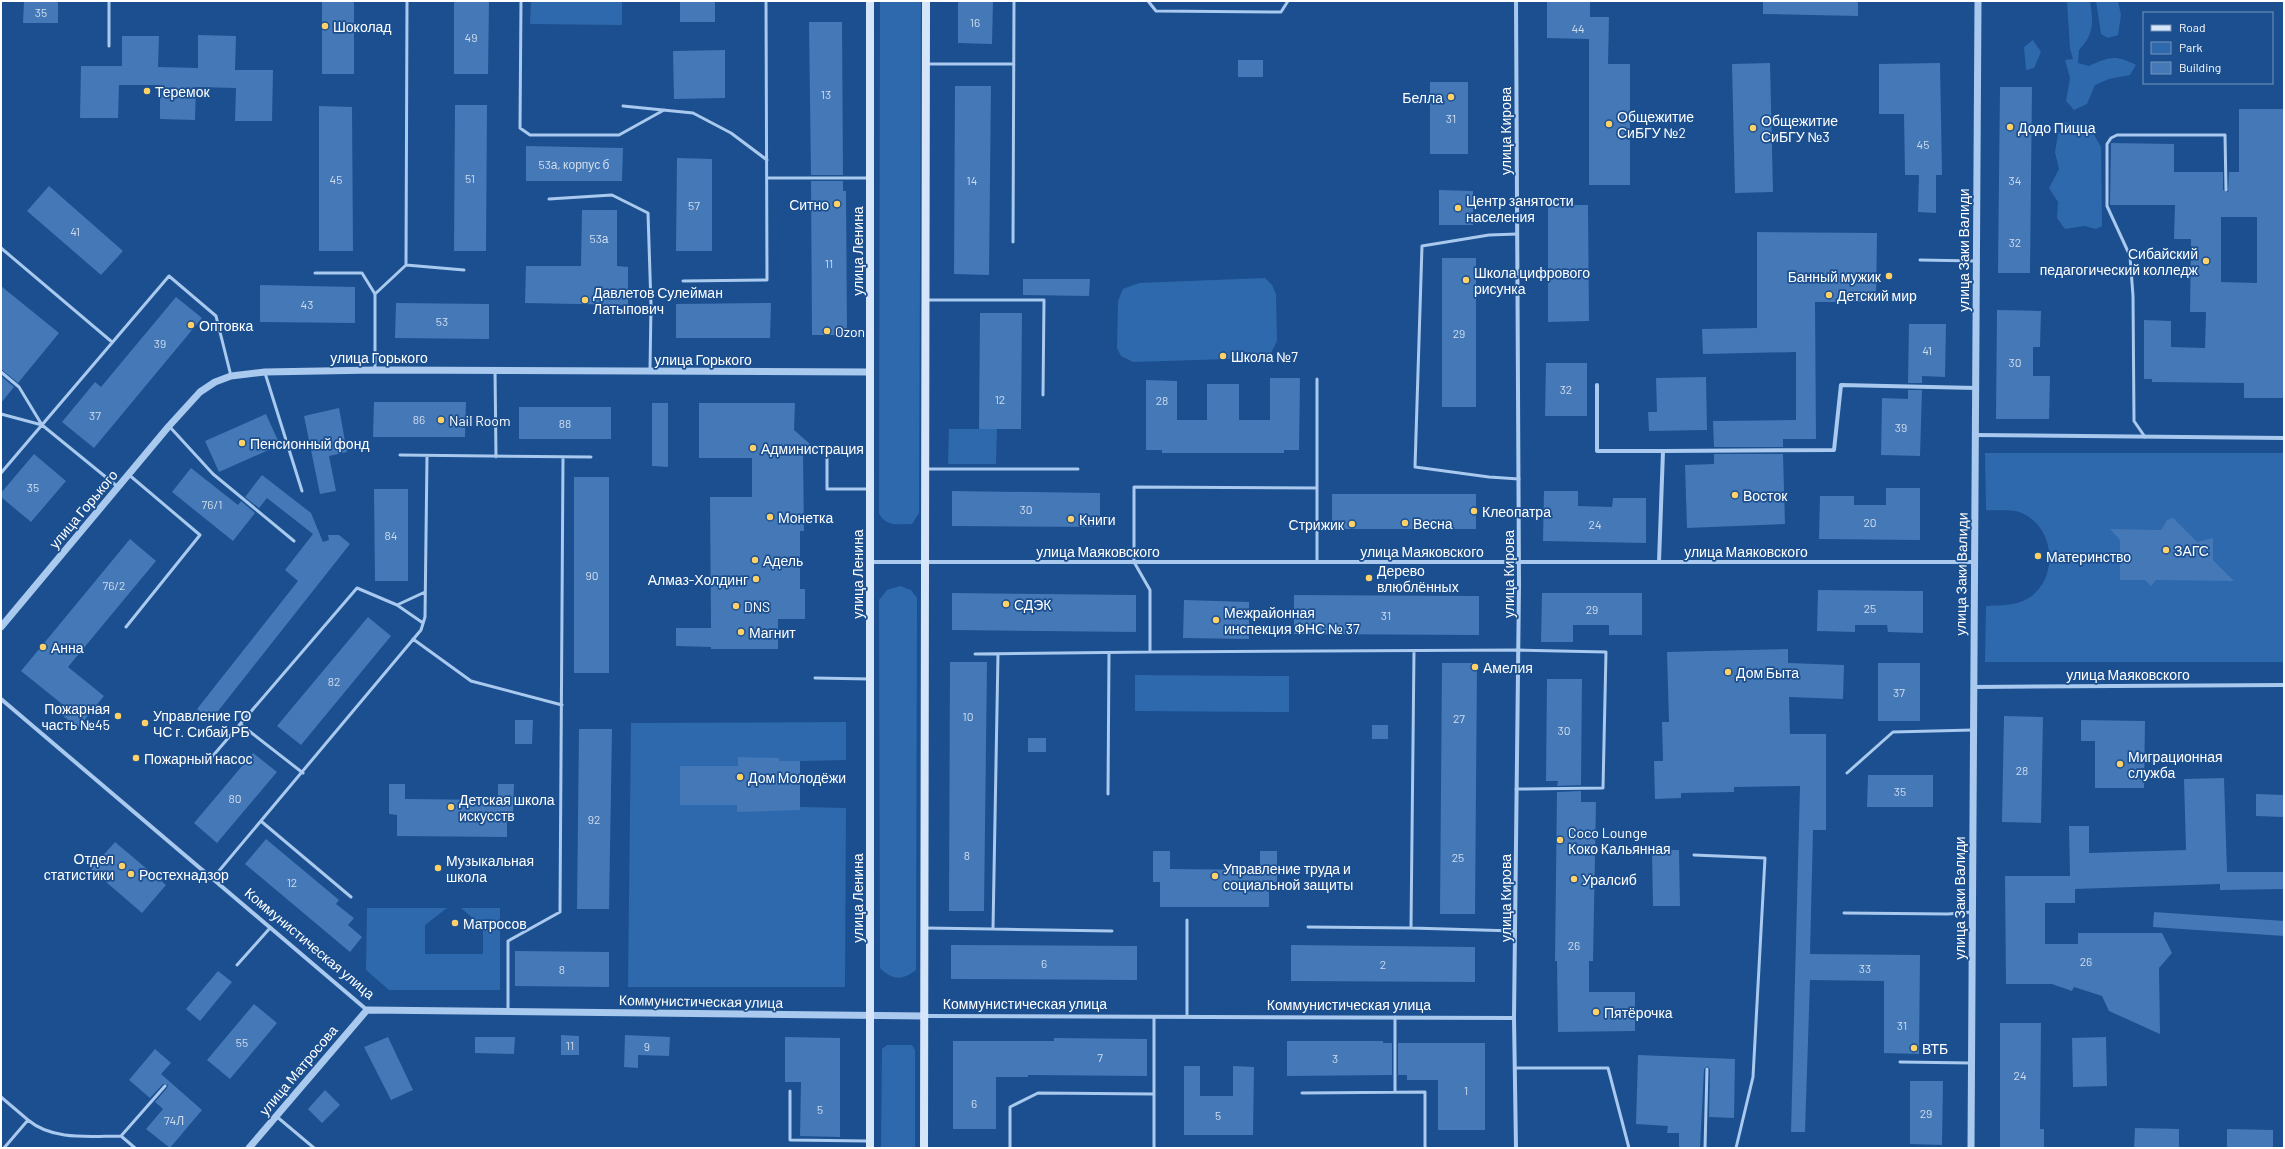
<svg xmlns="http://www.w3.org/2000/svg" width="2285" height="1149" font-family="Barlow,sans-serif">
<rect width="100%" height="100%" fill="#1b4f8f"/>
<path fill="#2e69ad" d="M531 1H622V25L530 24Z
M880 1H921L919 513 912 524C898 524 885 527 879 513Z
M2067 1H2090C2093 22 2095 33 2079 50L2078 63 2089 66C2108 57 2116 54 2136 65L2130 75 2109 79 2095 85 2087 104 2074 110 2066 101 2070 78 2065 60 2073 59 2070 49Z
M2096 1H2118L2121 15 2118 35 2108 38 2101 34Z
M2033 40 2041 52 2034 68 2026 70 2024 47Z
M2065 122 2084 126 2088 132 2093 133 2101 147 2102 226 2096 229 2084 226 2065 229 2057 218 2058 202 2049 188 2059 169 2055 152 2058 134Z
M1265 278 1272 285 1276 294 1277 341 1271 353 1261 358 1133 362 1121 356 1117 348 1118 301 1123 289 1139 283Z
M949 429H997L996 464H948Z
M1985 453H2284V662H1985L1986 606C2000 605 2015 606 2027 599 2060 580 2056 525 2019 512 2010 509 1996 511 1986 510Z
M900 586 911 590 917 598 916 970C902 981 892 980 880 968L879 600 887 590Z
M1135 675 1289 676V712L1135 711Z
M846 722V760L800 761V807L846 808 845 987H628L631 723Z
M367 908H447L425 925V954H483V927L461 908H500V990H389L366 970Z
M887 1045H912L915 1050V1148H881L882 1049Z"/>
<path fill="#4478b7" fill-rule="evenodd" d="M24 1H58V23H23Z
M322 1H354V74H322Z
M454 1H489L488 74H454Z
M680 1H715V22H680Z
M958 1H993L992 44 958 43Z
M1547 1H1590V17H1609L1608 64H1630V185H1589V39L1547 38Z
M1763 1H1858V16L1763 14Z
M809 22H842L843 175H811Z
M198 35 236 36 235 70H273L272 121H235L236 88 196 87 195 120 160 119V85H119L118 118H80L81 66H122V36H159L158 67 198 68Z
M725 50V98L674 99 673 51Z
M1238 60H1263V77H1238Z
M1770 63 1773 192 1735 193 1732 64Z
M1940 63 1942 175H1936V213L1918 212 1919 175H1905L1904 114H1879V64Z
M1430 82H1468V154H1430Z
M955 86H991L989 275 954 274Z
M2000 87H2032L2030 273H1998Z
M455 105H487L486 251H454Z
M319 106 352 107 353 251H319Z
M2239 109H2283L2284 398H2244V383L2152 382V379H2144V320L2171 321V347L2205 348 2206 312H2190L2191 239H2174L2175 205H2110L2111 143 2174 144V172H2223V190L2228 192 2229 172H2239ZM2221 217H2257V283L2221 282Z
M526 146 623 148 622 181H526Z
M677 158 712 159V251H676Z
M811 181H843V191H846L847 335H812Z
M49 186 123 251 101 275 27 211Z
M1439 190 1473 191V225H1439Z
M1548 205H1588L1589 321 1548 322Z
M582 210H617V266L628 267V305L525 303 526 266H581Z
M1757 232 1877 233 1876 302H1815L1816 439H1783V447H1714L1713 421 1796 420V352L1703 354 1702 329 1757 328Z
M1442 258H1476V407H1442Z
M1023 279H1090L1089 296 1023 295Z
M260 285 355 287V323L260 322Z
M1 286 59 333 18 383 1 369Z
M176 297 202 318 94 448 62 422 95 382 101 387Z
M396 303 489 304V339L395 338Z
M771 303 770 338H676V304Z
M1997 310 2041 311 2040 347H2033V376H2050L2049 419H1996Z
M980 313H1022L1021 429H979Z
M1909 324H1946L1945 377 1922 376V383H1908Z
M1546 363H1587V416H1545Z
M1 376 14 387 1 403Z
M1706 377 1707 430 1649 431 1648 412H1657L1656 378Z
M1270 378H1300L1299 450H1284V453H1162V450H1146V380L1177 381V420H1207V384H1239V420H1270Z
M1908 390H1922L1920 456 1881 455 1882 398 1908 399Z
M374 402H466L465 437H373Z
M652 403H668V467L652 466Z
M699 403H795L794 430 810 444 803 452 804 531H800V589H805V619H778V649H711V647L676 646V628H711L710 497H752V458H699Z
M519 407H611V439H519Z
M339 408 347 452 329 456 336 491 320 494 304 416Z
M266 414 280 445 219 472 205 441Z
M34 454 66 481 31 522 1 497V493Z
M1714 454H1783L1785 524 1687 528 1685 465 1714 464Z
M191 468 238 505 241 501 255 513 233 541 172 492Z
M262 475 311 513 323 542 329 540 328 535H339L350 544 211 720 197 709 298 581 285 570 313 534 267 498 259 508 245 497Z
M574 477H609V673H574Z
M1886 488H1920V540L1819 539 1820 496H1854V505H1886Z
M374 489H408V581H375Z
M952 491 1100 493V527L952 526Z
M1544 491H1578V506L1612 507 1613 498H1646V543L1543 541Z
M1332 494H1476V529H1332Z
M2173 518 2197 542 2213 538V560L2234 581 2156 580 2151 586 2145 580H2120V540L2110 529 2161 530 2167 520Z
M130 539 156 561 68 667 104 696 78 728 62 715 67 708 21 671Z
M1818 590 1923 591V633L1888 632 1887 625H1855V632L1817 631Z
M952 593 1136 595V632L952 630Z
M1542 593H1642V635H1609V625H1573V642H1541Z
M1294 595 1479 596V635L1294 634Z
M1184 600 1249 602V639L1183 638Z
M368 617 391 636 301 745 277 726Z
M1788 649V663L1844 665 1843 699 1789 697 1790 734H1826V830H1813L1810 954 1920 955 1919 1054 1884 1053V981L1810 980 1805 1132H1791L1800 786 1734 787V792L1681 793V798L1655 799 1654 761H1663L1662 722H1669L1667 652Z
M950 662H987L984 911H949Z
M1442 663H1477L1475 914H1440Z
M1878 663H1920V721H1878Z
M1547 679H1582L1581 785 1557 786 1558 781H1546Z
M2004 716 2043 717 2041 823 2002 822Z
M515 720H533L532 744H515Z
M2081 720 2145 721 2144 788H2095V741H2081Z
M1372 725H1388V739H1372Z
M579 729H612L609 909H577Z
M1028 738H1046V752H1028Z
M253 753 277 772 217 843 194 823Z
M738 757 779 758V761H800V810L737 812V805H680V766H738Z
M1868 775H1933V807H1867Z
M2224 778 2227 872H2284V889L2220 890V884L2075 889V903H2045V944H2078V933H2162L2172 953 2159 968 2160 1034 2109 1011 2102 996 2074 987 2072 991 2052 984H2006L2005 876H2070L2069 826H2089V853L2186 850 2184 779Z
M389 784H405V799L498 800V784H514L513 814H507V837L397 836V815L389 814Z
M1581 791V802H1596L1593 961H1589V992H1635V1031L1558 1032 1557 961H1555L1557 792Z
M2256 794 2284 795V817L2256 816Z
M266 839 339 900 336 904 354 918 348 925 362 937 350 952 245 864Z
M115 842 166 885 142 913 91 869Z
M1652 850H1679L1680 906H1653Z
M1153 851H1170V869L1260 870V851H1277V882L1269 883V907H1160V882H1153Z
M2154 912 2284 921V936L2153 927Z
M951 945 1137 946V980L951 979Z
M1291 945 1475 947V982L1291 981Z
M515 951 609 952V987L515 986Z
M218 971 232 982 200 1021 186 1009Z
M254 1004 277 1023 230 1079 207 1060Z
M2000 1023H2041L2040 1129H2044V1148H2000Z
M561 1035 579 1036V1055H561Z
M625 1035 670 1037 669 1056 638 1055V1068L624 1067Z
M388 1037 413 1090 391 1100 364 1047Z
M475 1037H515L514 1054 475 1053Z
M785 1037 840 1038V1137L800 1136 801 1082H785Z
M2106 1037 2107 1086 2073 1087 2072 1038Z
M1054 1038 1147 1039V1076L1028 1075V1077H996V1129H953V1041H1054Z
M1287 1041H1383V1043H1392V1075L1287 1076Z
M1398 1043H1485V1130H1438V1080H1407V1075H1398Z
M155 1049 171 1063 161 1074 202 1110 170 1148 146 1129 163 1109 155 1102 167 1088 168 1085 163 1084 150 1098 129 1080Z
M1638 1055 1735 1059 1734 1118 1709 1117 1710 1069 1707 1066 1704 1069 1700 1148H1679V1133H1667L1668 1126 1636 1124Z
M1184 1066H1200V1096H1233V1066L1254 1067 1253 1135H1184Z
M1910 1081H1943L1942 1145 1910 1144Z
M325 1090 340 1105 322 1123 308 1109Z
M2135 1128 2179 1129V1148H2134Z
M2227 1129 2273 1130V1148H2227Z"/>
<g fill="none" stroke-linecap="round" stroke-linejoin="round">
<path stroke="#a9c9ee" stroke-width="3" d="M521 1 520 128 530 135H619L664 110
M1148 1 1156 11 1281 12 1288 1
M109 46V1
M926 64H1014
M623 106 693 113 731 133 767 160
M767 178H868
M549 199 612 195 648 213 651 305 650 371
M1517 234 1489 235 1422 246 1415 467 1489 477 1519 479
M1013 242 1014 1
M1 248 112 342
M1920 260 1976 261
M406 265 464 270
M315 273H362L375 294V370
M683 281 767 280 766 1
M375 294 406 265 407 1
M925 300H1044L1043 395
M495 370 496 457
M1 372 19 387 42 425 118 487
M265 373 302 491
M1317 379V562
M1 414 42 425
M169 426 213 474 294 541
M2145 437 2134 421 2133 296 2130 256 2107 206V144L2111 138 2117 135H2225L2226 190
M827 453V489H868
M400 455 591 457
M927 469H1078
M1 473 169 276 216 316 231 376
M397 605 423 623
M126 627 200 535 128 474
M413 639 471 681 562 705
M1150 652 1518 650 1606 652 1603 788 1516 789
M975 654 1150 652V590L1134 562V487L1317 488
M815 678 870 679
M240 724 303 773
M211 758 357 588 397 605 425 592
M1847 773 1893 732 1973 730
M1108 794 1109 653
M262 822 351 897
M1694 855 1765 858 1753 1077 1736 1148
M213 878 421 630 425 617 427 456
M1844 913 1948 914 1972 912
M1308 927 1411 928 1414 651
M925 928 993 929 998 654
M1411 928 1515 931
M993 929 1112 931
M237 965 270 928
M508 1011V941L560 912 563 457
M1187 1016V920
M1154 1017V1148
M1900 1062 1971 1063
M1516 1068H1608L1629 1148
M790 1091V1140L868 1141
M1395 1092V1017
M1302 1093 1425 1092V1148
M1 1097 28 1120 4 1148
M276 1116 314 1148
M28 1120C53 1141 90 1136 121 1136L165 1086
M121 1136 135 1148
M1010 1148V1107L1038 1093 1154 1094
M1705 1148 1707 1069"/>
<path stroke="#a9c9ee" stroke-width="4" d="M1516 1 1519 584 1514 1018 1516 1148
M1597 385V451H1663
M1976 435 2284 438
M870 562H1974
M1659 562 1663 451 1834 450 1841 385 1976 388
M1973 687 2284 685
M1 699 367 1010
M925 1016 1514 1018"/>
<path stroke="#a9c9ee" stroke-width="7" d="M1 627 169 426 200 392 215 382 231 376 265 372 375 370 870 372
M249 1148 367 1010 925 1016
M1971 1148 1978 1"/>
<path stroke="#d6e6fa" stroke-width="8" d="M870 1V1148
M924 1148 926 1"/>
</g>
<g fill="#ffd166" stroke="#1b4f8f" stroke-width="1.5">
<circle cx="325" cy="26" r="4"/>
<circle cx="147" cy="91" r="4"/>
<circle cx="1451" cy="97" r="4"/>
<circle cx="1609" cy="124" r="4"/>
<circle cx="2010" cy="127" r="4"/>
<circle cx="1753" cy="128" r="4"/>
<circle cx="837" cy="204" r="4"/>
<circle cx="1458" cy="208" r="4"/>
<circle cx="2206" cy="261" r="4"/>
<circle cx="1889" cy="276" r="4"/>
<circle cx="1466" cy="280" r="4"/>
<circle cx="1829" cy="295" r="4"/>
<circle cx="585" cy="300" r="4"/>
<circle cx="191" cy="325" r="4"/>
<circle cx="827" cy="331" r="4"/>
<circle cx="1223" cy="356" r="4"/>
<circle cx="441" cy="420" r="4"/>
<circle cx="242" cy="443" r="4"/>
<circle cx="753" cy="448" r="4"/>
<circle cx="1735" cy="495" r="4"/>
<circle cx="1474" cy="511" r="4"/>
<circle cx="770" cy="517" r="4"/>
<circle cx="1071" cy="519" r="4"/>
<circle cx="1405" cy="523" r="4"/>
<circle cx="1352" cy="524" r="4"/>
<circle cx="2166" cy="550" r="4"/>
<circle cx="2038" cy="556" r="4"/>
<circle cx="755" cy="560" r="4"/>
<circle cx="1369" cy="578" r="4"/>
<circle cx="756" cy="579" r="4"/>
<circle cx="1006" cy="604" r="4"/>
<circle cx="736" cy="606" r="4"/>
<circle cx="1216" cy="620" r="4"/>
<circle cx="741" cy="632" r="4"/>
<circle cx="43" cy="647" r="4"/>
<circle cx="1475" cy="667" r="4"/>
<circle cx="1728" cy="672" r="4"/>
<circle cx="118" cy="716" r="4"/>
<circle cx="145" cy="723" r="4"/>
<circle cx="136" cy="758" r="4"/>
<circle cx="2120" cy="764" r="4"/>
<circle cx="740" cy="777" r="4"/>
<circle cx="451" cy="807" r="4"/>
<circle cx="1560" cy="840" r="4"/>
<circle cx="122" cy="866" r="4"/>
<circle cx="438" cy="868" r="4"/>
<circle cx="131" cy="874" r="4"/>
<circle cx="1215" cy="876" r="4"/>
<circle cx="1574" cy="879" r="4"/>
<circle cx="455" cy="923" r="4"/>
<circle cx="1596" cy="1012" r="4"/>
<circle cx="1914" cy="1048" r="4"/>
</g>
<g text-anchor="middle" dominant-baseline="central" stroke-width="3.5" stroke-linejoin="round" paint-order="stroke">
<g font-size="12" fill="#d0dded">
<text x="41" y="12">35</text>
<text x="975" y="22">16</text>
<text x="1578" y="28">44</text>
<text x="471" y="37">49</text>
<text x="826" y="94">13</text>
<text x="1451" y="118">31</text>
<text x="1923" y="144">45</text>
<text x="574" y="164">53а, корпус б</text>
<text x="470" y="178">51</text>
<text x="336" y="179">45</text>
<text x="972" y="180">14</text>
<text x="2015" y="180">34</text>
<text x="694" y="205">57</text>
<text x="75" y="231">41</text>
<text x="599" y="238">53а</text>
<text x="2015" y="242">32</text>
<text x="829" y="263">11</text>
<text x="307" y="304">43</text>
<text x="442" y="321">53</text>
<text x="1459" y="333">29</text>
<text x="160" y="343">39</text>
<text x="1927" y="350">41</text>
<text x="2015" y="362">30</text>
<text x="1566" y="389">32</text>
<text x="1000" y="399">12</text>
<text x="1162" y="400">28</text>
<text x="95" y="415">37</text>
<text x="419" y="419">86</text>
<text x="565" y="423">88</text>
<text x="1901" y="427">39</text>
<text x="33" y="487">35</text>
<text x="212" y="504">76/1</text>
<text x="1026" y="509">30</text>
<text x="1870" y="522">20</text>
<text x="1595" y="524">24</text>
<text x="391" y="535">84</text>
<text x="592" y="575">90</text>
<text x="114" y="585">76/2</text>
<text x="1870" y="608">25</text>
<text x="1592" y="609">29</text>
<text x="1386" y="615">31</text>
<text x="334" y="681">82</text>
<text x="1899" y="692">37</text>
<text x="968" y="716">10</text>
<text x="1459" y="718">27</text>
<text x="1564" y="730">30</text>
<text x="2022" y="770">28</text>
<text x="1900" y="791">35</text>
<text x="235" y="798">80</text>
<text x="594" y="819">92</text>
<text x="967" y="855">8</text>
<text x="1458" y="857">25</text>
<text x="292" y="882">12</text>
<text x="1574" y="945">26</text>
<text x="2086" y="961">26</text>
<text x="1044" y="963">6</text>
<text x="1383" y="964">2</text>
<text x="1865" y="968">33</text>
<text x="562" y="969">8</text>
<text x="1902" y="1025">31</text>
<text x="242" y="1042">55</text>
<text x="570" y="1045">11</text>
<text x="647" y="1046">9</text>
<text x="1100" y="1057">7</text>
<text x="1335" y="1058">3</text>
<text x="2020" y="1075">24</text>
<text x="1466" y="1090">1</text>
<text x="974" y="1103">6</text>
<text x="820" y="1109">5</text>
<text x="1926" y="1113">29</text>
<text x="1218" y="1115">5</text>
<text x="174" y="1120">74Л</text>
</g>
<g font-size="14" fill="#fff" stroke="#1b4f8f" text-anchor="start">
<text x="333" y="26">Шоколад</text>
<text x="155" y="91">Теремок</text>
<text x="1443" y="97" text-anchor="end">Белла</text>
<text x="1617" y="116">Общежитие<tspan x="1617" dy="16">СиБГУ №2</tspan></text>
<text x="1761" y="120">Общежитие<tspan x="1761" dy="16">СиБГУ №3</tspan></text>
<text x="2018" y="127">Додо Пицца</text>
<text x="1466" y="200">Центр занятости<tspan x="1466" dy="16">населения</tspan></text>
<text x="829" y="204" text-anchor="end">Ситно</text>
<text x="2198" y="253" text-anchor="end">Сибайский<tspan x="2198" dy="16">педагогический колледж</tspan></text>
<text x="1474" y="272">Школа цифрового<tspan x="1474" dy="16">рисунка</tspan></text>
<text x="1881" y="276" text-anchor="end">Банный мужик</text>
<text x="593" y="292">Давлетов Сулейман<tspan x="593" dy="16">Латыпович</tspan></text>
<text x="1837" y="295">Детский мир</text>
<text x="199" y="325">Оптовка</text>
<text x="835" y="331">Ozon</text>
<text x="1231" y="356">Школа №7</text>
<text x="449" y="420">Nail Room</text>
<text x="250" y="443">Пенсионный фонд</text>
<text x="761" y="448">Администрация</text>
<text x="1743" y="495">Восток</text>
<text x="1482" y="511">Клеопатра</text>
<text x="778" y="517">Монетка</text>
<text x="1079" y="519">Книги</text>
<text x="1413" y="523">Весна</text>
<text x="1344" y="524" text-anchor="end">Стрижик</text>
<text x="2174" y="550">ЗАГС</text>
<text x="2046" y="556">Материнство</text>
<text x="763" y="560">Адель</text>
<text x="1377" y="570">Дерево<tspan x="1377" dy="16">влюблённых</tspan></text>
<text x="748" y="579" text-anchor="end">Алмаз-Холдинг</text>
<text x="1014" y="604">СДЭК</text>
<text x="744" y="606">DNS</text>
<text x="1224" y="612">Межрайонная<tspan x="1224" dy="16">инспекция ФНС № 37</tspan></text>
<text x="749" y="632">Магнит</text>
<text x="51" y="647">Анна</text>
<text x="1483" y="667">Амелия</text>
<text x="1736" y="672">Дом Быта</text>
<text x="110" y="708" text-anchor="end">Пожарная<tspan x="110" dy="16">часть №45</tspan></text>
<text x="153" y="715">Управление ГО<tspan x="153" dy="16">ЧС г. Сибай РБ</tspan></text>
<text x="2128" y="756">Миграционная<tspan x="2128" dy="16">служба</tspan></text>
<text x="144" y="758">Пожарный насос</text>
<text x="748" y="777">Дом Молодёжи</text>
<text x="459" y="799">Детская школа<tspan x="459" dy="16">искусств</tspan></text>
<text x="1568" y="832">Coco Lounge<tspan x="1568" dy="16">Коко Кальянная</tspan></text>
<text x="114" y="858" text-anchor="end">Отдел<tspan x="114" dy="16">статистики</tspan></text>
<text x="446" y="860">Музыкальная<tspan x="446" dy="16">школа</tspan></text>
<text x="1223" y="868">Управление труда и<tspan x="1223" dy="16">социальной защиты</tspan></text>
<text x="139" y="874">Ростехнадзор</text>
<text x="1582" y="879">Уралсиб</text>
<text x="463" y="923">Матросов</text>
<text x="1604" y="1012">Пятёрочка</text>
<text x="1922" y="1048">ВТБ</text>
</g>
<g font-size="14" fill="#fff" stroke="#1b4f8f">
<text transform="translate(1505 131) rotate(-90)">улица Кирова</text>
<text transform="translate(1963 250) rotate(-90)">улица Заки Валиди</text>
<text transform="translate(857 251) rotate(-90)">улица Ленина</text>
<text x="379" y="357">улица Горького</text>
<text x="703" y="359">улица Горького</text>
<text transform="translate(83 509) rotate(-50)">улица Горького</text>
<text x="1098" y="551">улица Маяковского</text>
<text x="1422" y="551">улица Маяковского</text>
<text x="1746" y="551">улица Маяковского</text>
<text transform="translate(857 574) rotate(-90)">улица Ленина</text>
<text transform="translate(1508 574) rotate(-90)">улица Кирова</text>
<text transform="translate(1961 574) rotate(-89)">улица Заки Валиди</text>
<text x="2128" y="674">улица Маяковского</text>
<text transform="translate(857 898) rotate(-90)">улица Ленина</text>
<text transform="translate(1505 898) rotate(-90)">улица Кирова</text>
<text transform="translate(1959 898) rotate(-90)">улица Заки Валиди</text>
<text transform="translate(310 943) rotate(40)">Коммунистическая улица</text>
<text transform="translate(701 1001) rotate(1)">Коммунистическая улица</text>
<text x="1025" y="1003">Коммунистическая улица</text>
<text x="1349" y="1004">Коммунистическая улица</text>
<text transform="translate(298 1070) rotate(-50)">улица Матросова</text>
</g>
</g>
<rect width="2285" height="1149" fill="none" stroke="#ffffff" stroke-width="4"/>
<rect x="2143" y="12" width="130" height="72" fill="#1b4f8f" stroke="#7695bc"/>
<rect x="2151" y="25" width="20" height="6" fill="#d6e6fa" stroke="#7695bc"/>
<text x="2179" y="32" font-size="12" fill="#ffffff">Road</text>
<rect x="2151" y="42" width="20" height="12" fill="#2e69ad" stroke="#7695bc"/>
<text x="2179" y="52" font-size="12" fill="#ffffff">Park</text>
<rect x="2151" y="62" width="20" height="12" fill="#4478b7" stroke="#7695bc"/>
<text x="2179" y="72" font-size="12" fill="#ffffff">Building</text>
</svg>
